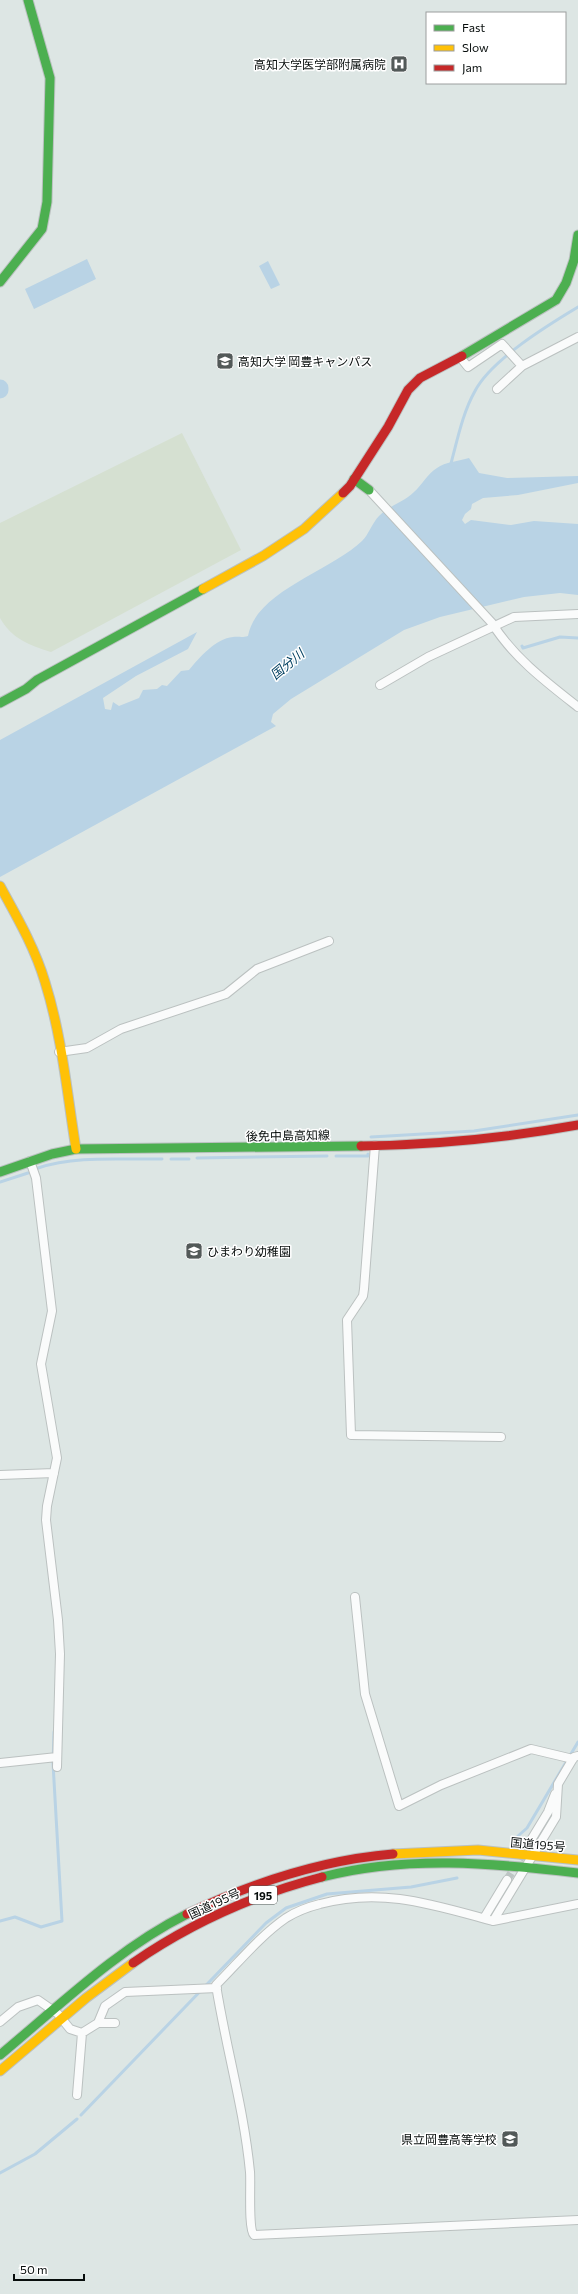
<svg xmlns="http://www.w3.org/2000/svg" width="578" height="2294" font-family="Commissioner,'Noto Sans JP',sans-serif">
<rect width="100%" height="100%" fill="#dde6e4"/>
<path fill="#d5e0d1" d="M182 433 241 550 51 652C29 645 12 639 0 618V523Z"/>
<path fill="#b9d3e5" d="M87 259 96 279 34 309 25 289Z
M268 261 280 285 271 289 259 266Z
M469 458 479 473 507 478 578 476V483L518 495 483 498 472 504 471 509 465 514 462 520 465 524 471 520 511 525 534 521 578 524V595L560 593 524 597 440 617 404 630 291 699 273 714 271 722 276 726 0 877V740L197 632 188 649 136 676 103 698 105 709 111 710 113 702 119 706 139 698 143 690 157 689 162 685 167 686 181 671 189 670C199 658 216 638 233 637 239 636 241 638 248 636 256 591 331 571 362 541 369 534 372 523 379 516 390 505 404 502 414 492 422 485 428 473 437 468 445 462 459 461 469 458Z"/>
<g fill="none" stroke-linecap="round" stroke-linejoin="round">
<path stroke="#b9d3e5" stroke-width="3" d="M450 467C457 442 462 414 475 391 491 360 548 325 578 307
M522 646 523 648 560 637 578 638
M371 1137 474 1131 578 1115
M336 1156H368V1154
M197 1158 327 1156
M171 1159H189
M38 1168C76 1155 122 1160 162 1159
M0 1182 28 1173
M518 1836 527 1828 578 1742
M0 1921 15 1917 41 1927 62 1921 53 1763 54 1732
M81 2115 266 1923 286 1908 327 1894 411 1887 457 1878
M0 2173 35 2154 77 2119"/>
<path stroke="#b9d3e5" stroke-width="17" d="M0 388V390"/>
<path stroke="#bdc5c4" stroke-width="8" stroke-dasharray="8 4" stroke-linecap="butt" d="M507 1880 531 1840"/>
<g stroke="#bbc1c0" stroke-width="10">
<path id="street" d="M460 357 468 367 502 344 522 366 578 337
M497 389 522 366
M369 490 492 623C513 657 546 682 578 707
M380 685 428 657 514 617 578 614
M59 1052 87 1048 121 1029 226 994 257 969 329 941
M375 1145 364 1289 363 1296 347 1320 351 1435 501 1437
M30 1161 36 1178 52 1311 41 1364 57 1458 47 1506 46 1520 58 1620 60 1654 57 1767
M0 1475 54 1473
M355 1597 365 1694 399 1806 441 1785 531 1749 573 1759
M578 1756 574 1757 558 1784 556 1817 493 1921C434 1905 382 1887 320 1904 308 1907 297 1911 286 1918 260 1936 239 1962 216 1985 226 2048 244 2109 250 2172 251 2183 248 2229 254 2235L578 2220
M0 1763 57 1757
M531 1840 548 1812 555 1794
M484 1918 507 1880
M493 1921 578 1904
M0 2022 18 2007 38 2000 58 2014 70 2029 82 2033 98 2023 105 2006 125 1992 217 1988
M98 2023H115
M77 2095 82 2033"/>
</g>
<g stroke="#bbc1c0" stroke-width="11">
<path id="fast" d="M0 282 42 229 47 202 50 78 28 0
M462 356 556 300 566 283 574 260 578 235
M354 479 369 490
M0 703 26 689 37 680 203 589
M0 1172 52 1154 76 1149 361 1146
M322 1877C406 1855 493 1863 578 1873
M0 2055C59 2006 117 1949 187 1914"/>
</g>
<g stroke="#bbc1c0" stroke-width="11">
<path id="slow" d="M203 589 263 556 304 529 343 493
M0 886C17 917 35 948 45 982 62 1036 67 1093 76 1149
M393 1854 478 1850 578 1860
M0 2071 86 1998 133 1963"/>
</g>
<g stroke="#bbc1c0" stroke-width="11">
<path id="jam" d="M343 493 350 486 388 427 408 390 420 378 462 356
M361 1146C434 1145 506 1138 578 1125
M187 1914C252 1883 321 1860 393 1854
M133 1963C191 1923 253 1895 322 1877"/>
</g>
<use href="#street" stroke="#fafbfb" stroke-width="8"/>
<use href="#fast" stroke="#4caf50" stroke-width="9"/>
<use href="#slow" stroke="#ffc107" stroke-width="9"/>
<use href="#jam" stroke="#c62828" stroke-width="9"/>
</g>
<defs>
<g id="hospital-square" transform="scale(0.9)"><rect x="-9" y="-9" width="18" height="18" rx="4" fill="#525958" stroke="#fff"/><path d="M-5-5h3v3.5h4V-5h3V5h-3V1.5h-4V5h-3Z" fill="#fff"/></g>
<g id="university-square" transform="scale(0.9)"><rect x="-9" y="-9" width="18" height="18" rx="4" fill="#525958" stroke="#fff"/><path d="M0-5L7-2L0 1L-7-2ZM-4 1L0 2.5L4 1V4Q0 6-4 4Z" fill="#fff"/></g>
<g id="school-square" transform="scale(0.9)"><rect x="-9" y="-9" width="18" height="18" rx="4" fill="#525958" stroke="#fff"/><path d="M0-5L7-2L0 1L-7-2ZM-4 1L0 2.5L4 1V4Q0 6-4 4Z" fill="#fff"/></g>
</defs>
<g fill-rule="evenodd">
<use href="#hospital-square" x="399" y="64"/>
<use href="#university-square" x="225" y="361"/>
<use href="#school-square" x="194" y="1251"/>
<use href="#school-square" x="510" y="2139"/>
</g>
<g text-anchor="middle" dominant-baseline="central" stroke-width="3" stroke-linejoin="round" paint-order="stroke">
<rect fill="#fff" stroke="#515655" stroke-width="1" x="249" y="1886" width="28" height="18" rx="3"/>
<g font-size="11" font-weight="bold" fill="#070d0c">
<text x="263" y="1895">195</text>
</g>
<g font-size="12" fill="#070d0c" stroke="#fff" text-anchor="end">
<text x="386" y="64">高知大学医学部附属病院</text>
<text x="238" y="361" text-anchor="start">高知大学 岡豊キャンパス</text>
<text x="207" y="1251" text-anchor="start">ひまわり幼稚園</text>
<text x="497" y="2139">県立岡豊高等学校</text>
</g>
<g font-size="12" fill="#070d0c" stroke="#fff">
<text transform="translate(288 1135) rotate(-1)">後免中島高知線</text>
<text transform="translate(538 1844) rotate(5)">国道195号</text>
<text transform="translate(214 1903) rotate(-25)">国道195号</text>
</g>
<g font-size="13" font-style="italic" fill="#024061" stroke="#fff">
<text transform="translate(287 664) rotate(-40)">国分川</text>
</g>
</g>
<rect x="426" y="12" width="140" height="72" fill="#ffffff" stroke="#9c9e9e"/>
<rect x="434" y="25" width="20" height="6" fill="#4caf50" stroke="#9c9e9e"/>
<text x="462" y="32" font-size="12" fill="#070d0c">Fast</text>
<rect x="434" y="45" width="20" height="6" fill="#ffc107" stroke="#9c9e9e"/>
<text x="462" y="52" font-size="12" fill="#070d0c">Slow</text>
<rect x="434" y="65" width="20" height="6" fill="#c62828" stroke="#9c9e9e"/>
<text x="462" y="72" font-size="12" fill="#070d0c">Jam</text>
<path d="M14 2274v6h70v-6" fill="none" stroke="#070d0c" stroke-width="2"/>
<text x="20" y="2274" font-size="12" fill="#070d0c" stroke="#ffffff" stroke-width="3" paint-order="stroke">50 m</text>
</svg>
